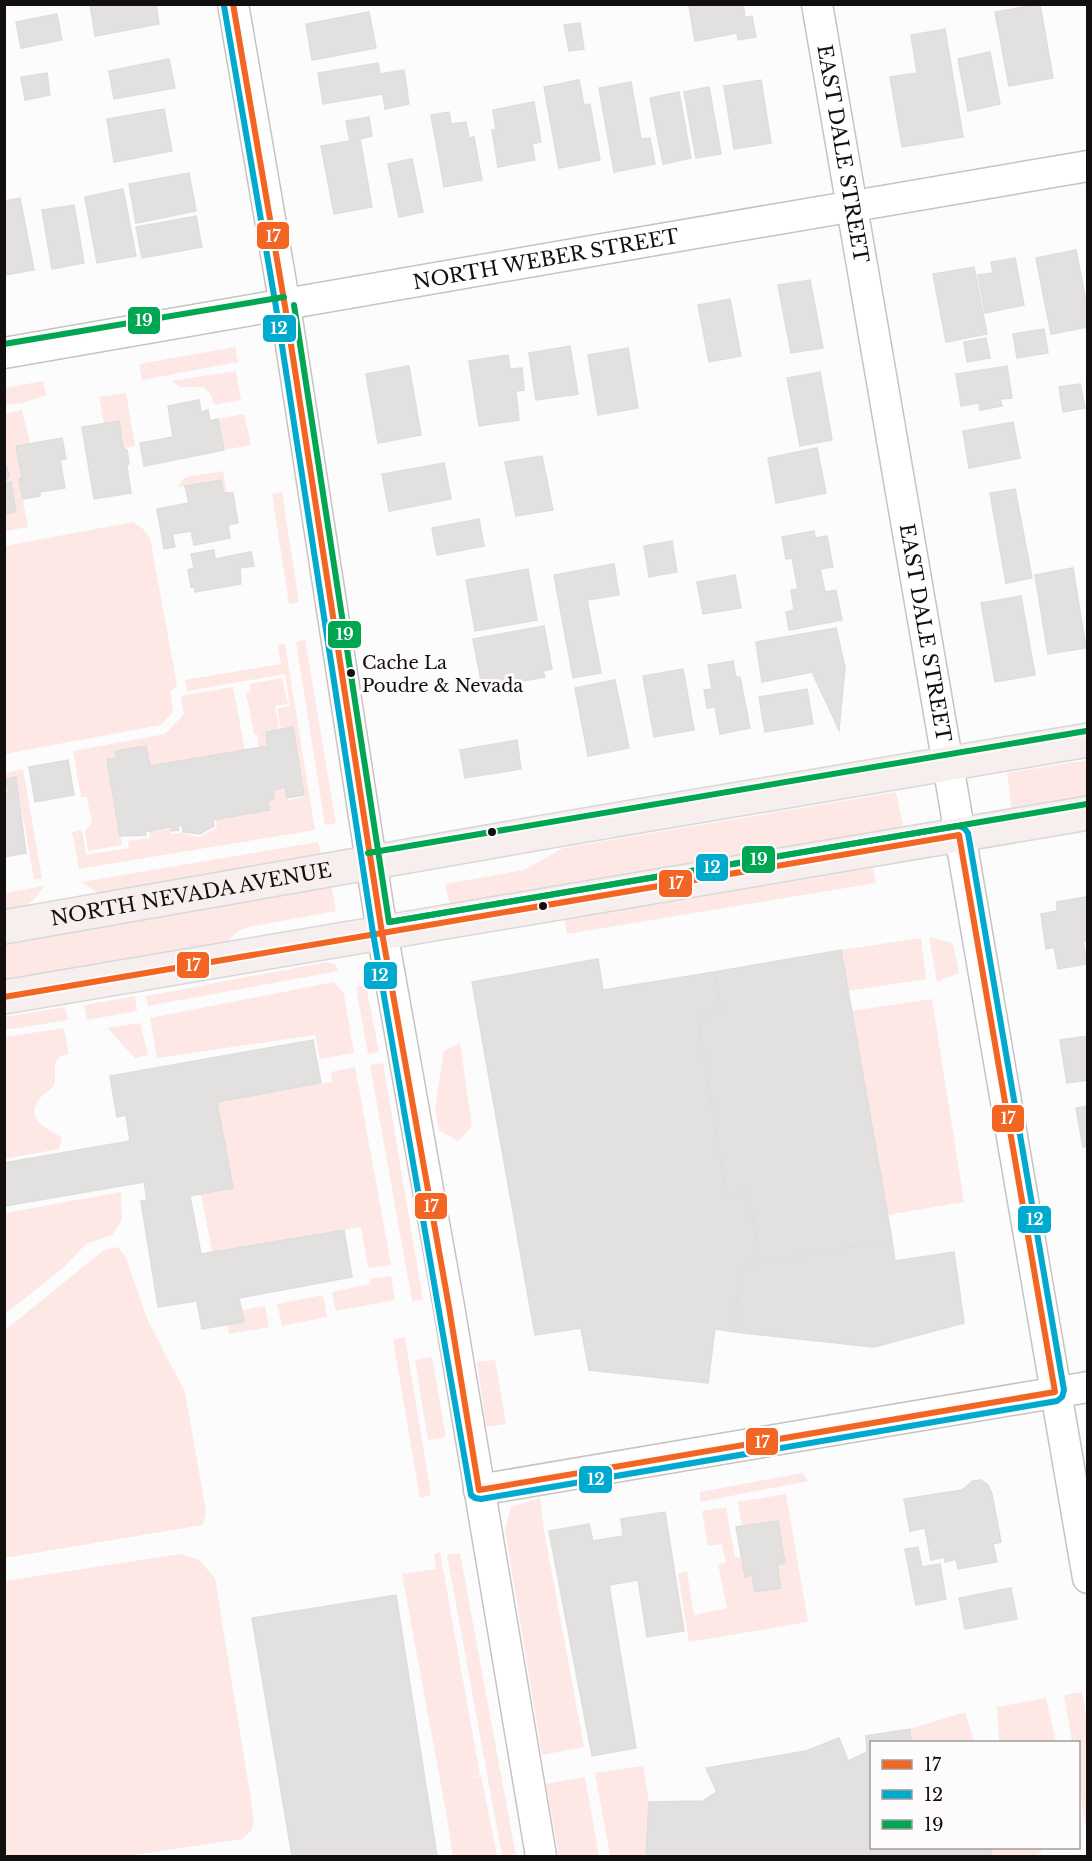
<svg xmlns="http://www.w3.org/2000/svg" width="1092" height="1861" font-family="'Libre Baskerville',serif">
<rect width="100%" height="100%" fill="#fcfcfc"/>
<path fill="#fde8e6" d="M235 347 238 362 142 380 139 364Z
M236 371 241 400 214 405 211 395 204 387H180L171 381Z
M43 381 46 395 23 403 5 405V388Z
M126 393 135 446 123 448 119 421 104 424 99 397Z
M22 410 30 443 16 446 22 478 19 479 28 527 5 531V514L16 512 11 482 6 483 5 480 9 476 7 467 5 466V414Z
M244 414 251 445 224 450 218 419Z
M223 471 227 493H223L221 480 177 487 186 477Z
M282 492 299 602 289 604 272 494Z
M133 522 143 529 150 538 177 685 170 692 173 712 161 725 5 754V546Z
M305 639 336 823 325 825 296 642Z
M285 644 315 830 79 869 72 832 82 830 86 855 129 848 128 841 150 838 149 832 170 829 171 834 180 833 200 837 217 827 215 818 273 800 271 790 285 787 288 800 305 797 293 728 281 730 277 709 290 706 285 674 187 691 185 680 281 664 278 645Z
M282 678 288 704 275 706 279 729 265 732 268 746 259 747 257 734H254L246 693 250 692 249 684Z
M233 687 245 750 150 766 146 746 115 752 117 758 107 759 122 845 88 851 85 831 92 823 87 797H81L73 751 165 734 184 714 181 696Z
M1087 760V798L1012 811 1007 773Z
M23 769 42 878 34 880 16 777 6 779 9 794H5V773Z
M896 792 904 830 450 905 445 884 524 870 563 848Z
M318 842 321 853 98 893 81 882Z
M873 868 876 883 567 934 564 920Z
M331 884 336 911 248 927 237 932 227 943 5 981V941Z
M44 886C32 904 26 908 5 911V893Z
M929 937 953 943 959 973 937 982Z
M921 938 926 979 848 991 841 950Z
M327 962 335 964 339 971 148 1006 146 996Z
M334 982 344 994 354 1053 320 1059 315 1035 157 1058 150 1018Z
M366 985 379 1052 368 1054 356 987Z
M135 996 137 1011 87 1020 84 1005Z
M932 999 964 1202 887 1215 851 1011Z
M65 1007 68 1020 5 1030V1017Z
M140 1023 148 1055 135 1058 107 1028Z
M64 1028 69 1054 59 1057 55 1063V1084C50 1091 45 1092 41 1097 23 1118 46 1129 62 1137L59 1149 5 1159V1037Z
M460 1043 472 1126 458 1141 439 1130 435 1109 444 1051Z
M383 1063 423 1300 412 1301 370 1065Z
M355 1067 391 1265 368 1268 361 1227 212 1252 201 1194 233 1188 217 1102 332 1082 331 1072Z
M121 1192 122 1220 112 1235 86 1244 63 1268 5 1314V1213Z
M118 1247 126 1258 148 1321 185 1392 206 1512 203 1525 5 1558V1330L104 1250Z
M391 1276 395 1300 336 1311 332 1292 370 1284V1279Z
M323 1295 327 1317 282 1326 277 1304Z
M265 1306 269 1327 229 1334 226 1313Z
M405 1337 431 1495 420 1498 393 1340Z
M432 1357 446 1437 428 1440 415 1360Z
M495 1360 506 1424 486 1427 477 1362Z
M802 1473 808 1481 700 1502V1492Z
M786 1494 808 1622 689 1642 678 1574 687 1571 694 1615 727 1608 718 1564 726 1562 722 1544 708 1546 702 1511 726 1507 735 1557 741 1558 745 1577 752 1575 755 1592 781 1588 777 1565 785 1563 778 1521 742 1527 738 1502Z
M540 1498 544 1530 584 1747 542 1755 505 1530 511 1507Z
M440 1552 480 1775 466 1780 481 1776 497 1856H453L446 1812 402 1574 436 1569 434 1554Z
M460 1553 516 1856H502L447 1555Z
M180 1554 199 1560 215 1578 254 1819 252 1830 242 1839 127 1856H5V1581Z
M1082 1692 1088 1724 1087 1837 1079 1781 1078 1742H1072L1064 1695Z
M1046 1698 1056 1742H999L997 1707Z
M965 1712 974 1741 911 1742 910 1729Z
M643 1766 649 1802 646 1856H610L595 1773Z
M585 1777 599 1856H559L546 1784Z
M992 1848H1044L1037 1856H990Z"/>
<path fill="#e3e1e0" stroke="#dfdddd" stroke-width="1.5" d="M90 4H156L159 24 95 36Z
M698 4H743L745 18 752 16 756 37 738 40 737 33 695 41 689 6Z
M1040 4 1053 78 1009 86 995 12Z
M369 12 376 48 312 60 306 24Z
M57 14 62 40 21 48 16 22Z
M580 23 584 49 569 51 564 25Z
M945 29 963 137 902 147 890 77 917 73 911 35Z
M990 52 1000 104 968 111 958 59Z
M169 59 175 88 114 99 109 71Z
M378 63 380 74 404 70 409 104 385 109 383 94 323 104 318 73Z
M47 73 50 95 25 100 21 77Z
M579 80 584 105 590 104 600 160 559 168 544 87Z
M761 80 771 143 734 149 724 86Z
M631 82 641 139 650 138 655 164 614 172 599 88Z
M709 87 721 154 696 158 684 92Z
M679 92 691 158 663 164 650 98Z
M534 102 541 142 532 144 535 160 498 167 492 130H496L493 110Z
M164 109 172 151 114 162 107 119Z
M449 112 451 124 466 122 469 138 474 137 482 180 444 187 431 115Z
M369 117 372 136 360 139 372 207 334 214 321 146 350 141 346 121Z
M412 159 423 212 399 217 388 164Z
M189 173 196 211 136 223 129 184Z
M123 189 136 256 97 263 85 197Z
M20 198 34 270 4 275V201Z
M74 205 84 263 52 269 42 210Z
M196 216 202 247 142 258 136 227Z
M1076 250 1088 311V327L1051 334 1036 258Z
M1015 258 1024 305 985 313 978 275 993 273 991 262Z
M974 267 987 334 946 342 933 274Z
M810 280 823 348 791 353 778 285Z
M730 299 741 356 709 362 698 305Z
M1044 329 1048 353 1017 358 1013 334Z
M986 338 990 358 967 362 964 342Z
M570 346 578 394 536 400 529 353Z
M628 348 638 408 598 415 588 355Z
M508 355 510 369 522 368 524 390 516 391 519 420 479 426 469 361Z
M409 366 421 435 378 443 366 374Z
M1007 366 1012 398 1000 399 1002 406 980 410 979 403 961 406 956 374Z
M820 372 832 440 800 446 787 378Z
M1080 384 1085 408 1063 412 1059 387Z
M199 400 201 412 208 410 210 421 218 419 224 450 144 466 140 443 173 437 168 406Z
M119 421 123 448 127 450 129 463 127 467 131 493 94 499 82 427Z
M1013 422 1020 458 969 468 963 431Z
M62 438 66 459 60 460 65 488 40 492V496L23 499 19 479 22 478 16 446Z
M817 448 826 493 776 503 768 458Z
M542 456 553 510 516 516 505 462Z
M444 463 451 499 389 511 382 474Z
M4 466 7 467 9 476 5 480 6 483 11 482 16 512 4 514Z
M221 480 223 493H233L238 523 228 525 230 538 194 545 191 531 172 534 175 547 164 549 157 509 189 503 185 486Z
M1015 489 1032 578 1006 583 990 493Z
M479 519 484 546 437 555 432 528Z
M814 531 815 538 827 536 833 567 820 569 825 592 836 590 842 620 789 630 786 612 794 610 791 590 798 589 792 558 786 559 782 537Z
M672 541 677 572 649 577 644 546Z
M214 550 215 559 251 552 254 566 240 568 241 584 195 592 194 586 191 587 188 570 194 568 191 554Z
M614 564 619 595 587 600 601 673 573 678 554 575Z
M1073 568 1086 648 1048 654 1035 575Z
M528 569 537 620 475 631 466 580Z
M735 575 741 608 703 614 697 582Z
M1021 596 1035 675 995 682 981 603Z
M544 626 552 669 543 671 545 677 490 687 488 680 481 681 473 639Z
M836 628 845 667 839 730 812 672 762 682 756 642Z
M733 661 736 677H740L750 728 720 734 715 707 707 708 704 690 712 689 708 665Z
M683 669 694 730 654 737 643 676Z
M615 680 629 748 588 756 575 688Z
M807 689 813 724 765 732 759 697Z
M293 727 304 795 287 798 285 787 273 790 274 799 268 801 269 810 213 820 214 826 200 834 183 832 182 825 178 826 179 830 171 831V827L145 832 146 835 120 836 107 759 117 758 115 751 146 746 150 766 268 746 266 732Z
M517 740 521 769 465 778 460 750Z
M68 760 74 795 35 802 29 767Z
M16 777 26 853 4 857V794H9L6 779Z
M1087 897 1088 941H1083L1087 964 1058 969 1054 947 1046 949 1041 914 1057 911V902Z
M841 950 892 1240 760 1262 748 1191 726 1195 698 1017 722 1013 714 972Z
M598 959 603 990 714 972 722 1013 698 1017 726 1195 748 1191 760 1262 739 1266 735 1332 715 1329 708 1383 589 1370 581 1328 535 1335 472 982Z
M1088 1036V1080L1067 1083 1060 1040Z
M313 1040 321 1083 217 1102 233 1188 190 1196 201 1254 344 1230 352 1277 239 1298 244 1322 202 1329 197 1301 158 1307 141 1201 147 1200 144 1182 4 1206V1163L130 1141 126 1115 117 1117 110 1076Z
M1088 1106V1146L1083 1147 1076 1108Z
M892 1240 895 1261 954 1252 964 1323 874 1347 735 1332 739 1266Z
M981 1480 988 1485 992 1494 1001 1542 993 1544 997 1562 958 1569 956 1559 945 1562 944 1557 931 1560 925 1528 910 1531 904 1499 962 1490 973 1481Z
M665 1512 684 1631 647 1637 638 1580 609 1585 636 1748 592 1756 549 1531 589 1524 593 1541 623 1536 621 1519Z
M778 1521 785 1563 777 1565 781 1588 755 1592 752 1575 745 1577 736 1527Z
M918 1547 922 1567 940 1564 946 1599 916 1605 905 1549Z
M1011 1588 1017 1619 965 1629 959 1598Z
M396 1595 437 1856H292L252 1618Z
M910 1729 911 1742H872V1848H992L990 1856H646L649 1802 703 1801 717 1792 706 1768 806 1751 839 1738 848 1761 867 1752 866 1736Z"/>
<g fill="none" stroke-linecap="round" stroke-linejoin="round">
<g stroke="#c5c3c3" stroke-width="33">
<g id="minor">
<path d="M233 4 285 306 382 932 449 1307 541 1856"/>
<path id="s1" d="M817 4 1088 1578"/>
<path id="s2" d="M4 353C366 293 726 225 1088 166"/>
<path d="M479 1490 1088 1387"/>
</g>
</g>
<g stroke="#d8d8d8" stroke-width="36">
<g id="major">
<path id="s3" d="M4 927 562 829 1088 740"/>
<path d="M4 997 1088 813"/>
</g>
</g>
<use href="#minor" stroke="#fff" stroke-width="30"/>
<use href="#major" stroke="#f7eeee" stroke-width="33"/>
<g stroke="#fdfbfb" stroke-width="10">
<path id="bus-1" d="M233 4 285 306 382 933
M959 835 1055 1392 479 1490 449 1307 382 933Z
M4 997 382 933"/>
</g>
<g stroke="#fdfbfb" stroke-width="10">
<path id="bus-2" d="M224 6 276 307 373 933 471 1495 475 1498 481 1499 1057 1401 1062 1397 1064 1390 968 833 964 828 958 826 389 922"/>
</g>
<g stroke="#fdfbfb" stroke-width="10">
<path id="bus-3" d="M294 305 389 922 1087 804
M4 344 284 297
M368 853 1086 731"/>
</g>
<use href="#bus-1" stroke="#f26522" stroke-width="6"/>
<use href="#bus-2" stroke="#00a9ce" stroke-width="6"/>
<use href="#bus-3" stroke="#00a651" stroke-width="6"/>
</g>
<g fill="#120f0e" stroke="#fdfbfb" stroke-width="2">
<circle cx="351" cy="673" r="5"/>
<circle cx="492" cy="832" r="5"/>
<circle cx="543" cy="906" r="5"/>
</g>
<g text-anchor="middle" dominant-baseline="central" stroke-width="6" stroke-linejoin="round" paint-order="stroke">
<g font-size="18" fill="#120f0e" stroke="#fdfbfb" text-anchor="start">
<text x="362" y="663">Cache La<tspan x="362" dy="23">Poudre &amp; Nevada</tspan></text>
</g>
<g font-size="20" fill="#120f0e" stroke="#fdfbfb">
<text stroke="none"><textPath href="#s1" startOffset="152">EAST DALE STREET</textPath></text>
<text stroke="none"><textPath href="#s2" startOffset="550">NORTH WEBER STREET</textPath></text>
<text stroke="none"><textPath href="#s1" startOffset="638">EAST DALE STREET</textPath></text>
<text stroke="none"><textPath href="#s3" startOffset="190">NORTH NEVADA AVENUE</textPath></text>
</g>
</g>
<g stroke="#fdfbfb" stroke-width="2">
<rect x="256" y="221" width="34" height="29" rx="6" fill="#f26522"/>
<rect x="127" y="306" width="34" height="29" rx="6" fill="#00a651"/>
<rect x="262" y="314" width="35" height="29" rx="6" fill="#00a9ce"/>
<rect x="327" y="620" width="35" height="29" rx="6" fill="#00a651"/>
<rect x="741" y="845" width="35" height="29" rx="6" fill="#00a651"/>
<rect x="695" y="853" width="34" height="29" rx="6" fill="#00a9ce"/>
<rect x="658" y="869" width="35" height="29" rx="6" fill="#f26522"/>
<rect x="176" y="951" width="34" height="28" rx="6" fill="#f26522"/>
<rect x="363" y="961" width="35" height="29" rx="6" fill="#00a9ce"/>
<rect x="991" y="1104" width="34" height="29" rx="6" fill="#f26522"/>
<rect x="414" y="1192" width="34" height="28" rx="6" fill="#f26522"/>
<rect x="1017" y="1205" width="35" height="29" rx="6" fill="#00a9ce"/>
<rect x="745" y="1427" width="34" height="29" rx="6" fill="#f26522"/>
<rect x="578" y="1465" width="35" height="29" rx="6" fill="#00a9ce"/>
</g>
<g font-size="16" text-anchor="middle" font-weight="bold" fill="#fff">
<text x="273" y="242">17</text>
<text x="144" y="326">19</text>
<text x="279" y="334">12</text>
<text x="345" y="640">19</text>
<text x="759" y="865">19</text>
<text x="712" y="873">12</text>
<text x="676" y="889">17</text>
<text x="193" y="971">17</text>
<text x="380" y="981">12</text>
<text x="1008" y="1124">17</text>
<text x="431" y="1212">17</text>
<text x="1035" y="1225">12</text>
<text x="762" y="1448">17</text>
<text x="596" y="1485">12</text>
</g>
<rect width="1092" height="1861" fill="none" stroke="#120f0e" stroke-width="12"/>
<rect x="870" y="1741" width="210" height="108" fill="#fdfbfb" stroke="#9f9d9c" stroke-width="1.5"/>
<rect x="882" y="1760" width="30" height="9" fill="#f26522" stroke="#9f9d9c" stroke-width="1.5"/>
<text x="924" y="1771" font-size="18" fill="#120f0e">17</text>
<rect x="882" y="1790" width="30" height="9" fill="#00a9ce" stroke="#9f9d9c" stroke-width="1.5"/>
<text x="924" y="1801" font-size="18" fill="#120f0e">12</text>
<rect x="882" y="1820" width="30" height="9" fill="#00a651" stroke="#9f9d9c" stroke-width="1.5"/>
<text x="924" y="1831" font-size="18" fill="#120f0e">19</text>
</svg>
